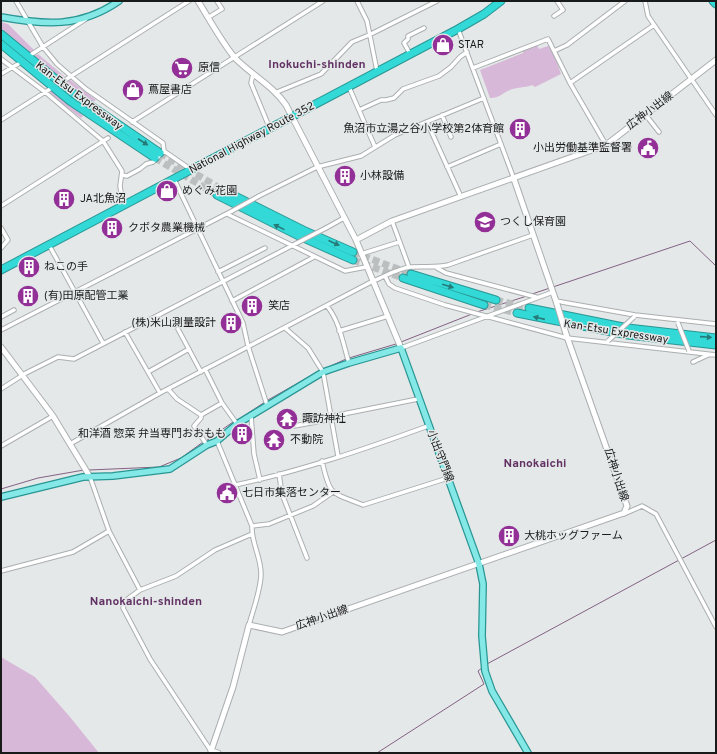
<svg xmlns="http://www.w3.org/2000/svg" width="717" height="754" font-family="Overpass,'Noto Sans JP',sans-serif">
<rect width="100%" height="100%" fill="#e4e8e8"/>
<path fill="#d8b8d8" d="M1 22 8 24 34 50 29 53 1 28Z
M537 45 539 49 551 45 561 74 535 87 532 85C525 88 516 87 510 90 502 93 500 98 490 98L480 70 523 53V51Z
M38 54 64 76 65 77 62 80 34 56Z
M69 79 96 100 93 102 65 81Z
M51 90 81 114 83 116 81 118 48 93Z
M1 657 35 677 70 717 99 753H1Z"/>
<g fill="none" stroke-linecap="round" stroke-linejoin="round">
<path stroke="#846184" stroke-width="1" d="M553 287 690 241 716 266
M532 294 550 288
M477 312 527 296
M401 342 472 314
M349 358 396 344
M324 369 346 359
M268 400 321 370
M236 421 265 402
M206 441 233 422
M89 470 159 467 181 458 203 442
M1 489 38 478 84 470
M487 664 716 540
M377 753 484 684 478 671 482 668"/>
<path stroke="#bbbfbf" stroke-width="7" stroke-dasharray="7 3.5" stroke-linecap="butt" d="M160 153 223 190
M155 158 217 195
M353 252 411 274
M353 260 403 278
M496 300 529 308
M484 305 517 313"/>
<g stroke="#abafaf" stroke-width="5.5">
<path id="street" d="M16 1 43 47 57 64 86 89 163 143 164 151 153 162 146 164 140 169 127 176 122 175
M357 1 367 21 377 71
M645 1 648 16 716 115
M554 16 563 10 557 1
M209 17 222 9 217 1
M458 29 514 179
M554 51 567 45 625 1
M409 52 404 43 408 39V36L424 28
M32 54 86 19
M1 59 45 92 103 141 122 171 120 186 123 205
M473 68 548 39 570 83 606 145
M1 74 18 64
M253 74 251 83 270 129
M65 80 189 1
M570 83 654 25
M349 87 375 147
M277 92 321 74 352 42 369 35 437 1
M359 110 381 100H386L394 98 403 89 439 76 451 67 460 57 467 52
M645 114 659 132
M442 115 451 137
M1 120 50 89
M132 122 323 1
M427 122 461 197
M164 151 190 169
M447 167 501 144
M174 179 243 323 248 346 267 405
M259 196 317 167 361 156 395 135 484 98
M1 206 108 138
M227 214 345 271 366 267
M392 221 409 267
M1 228 8 240 1 248
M326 228 344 218
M49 245 103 343
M361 254 399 242
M437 268 446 273 536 297
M218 272 265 248
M385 276 389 284 395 288 445 305 567 338 716 355
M232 301 314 257
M556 301 635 315 716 324
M327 306C340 322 343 344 349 363
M1 317 14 310
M285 328 308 348 323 372 338 456
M178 329 201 372
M1 330 232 211
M339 331 388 316
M125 332 160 393
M401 348 553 292
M693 362 708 355
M205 369 222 403 237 424
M148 372 189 349
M1 389 26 373 58 357 74 359 297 243
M168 389 177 399 201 415 222 403
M201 415V418L194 426 207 445
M251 416 254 454 260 480
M294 426 327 420 333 416 418 399
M217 441 252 526C251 542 261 557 261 574 261 589 253 610 249 625
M70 444 160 393 373 281C384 277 398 268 411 267 424 266 435 268 448 265L533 235
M1 446 53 416
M322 461C330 497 331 492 363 505L448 478
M279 474 282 494 307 558
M90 477 109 531 140 590
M235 485C301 471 365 449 428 426
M624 514 642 506 656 514 716 627
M252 526 269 524 313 506 333 492
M1 571 73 552 109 531
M211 751 150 659 123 608 125 601 140 590 176 576 215 550 252 534"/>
</g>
<g stroke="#abafaf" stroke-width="7">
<path id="secondary" d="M198 1C208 17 224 46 236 59 252 75 273 86 286 105L356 240 401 348
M514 179 557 304
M356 240 392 221 606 145 716 60
M1 347 53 416 90 477
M218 753 211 751 233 687 249 625 282 632 624 513 627 506 566 334"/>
</g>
<g stroke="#299694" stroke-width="8">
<path id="primary" d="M1 17C45 25 80 28 119 1
M1 497 83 477 113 476 170 469 207 445 217 441 237 424 323 372 349 363 401 348 479 564 483 584 482 636 485 671 492 691 528 753"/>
</g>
<g stroke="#299694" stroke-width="9">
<path id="highway" d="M713 1 716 4
M1 34 74 94 160 153
M1 44 70 101 155 158
M223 190 303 230 353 252
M217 195 299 236 353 260
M1 270 458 29 484 14 501 1
M411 274 496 300
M403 278 484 305
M529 308 628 328 716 338
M517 313 628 335 716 345"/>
</g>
<use href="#street" stroke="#fff" stroke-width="3.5"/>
<use href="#secondary" stroke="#fff" stroke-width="5"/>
<use href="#primary" stroke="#84e8e6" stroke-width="5.5"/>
<use href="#highway" stroke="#32d9d6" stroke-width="7"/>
<g stroke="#abafaf" stroke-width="5.5" stroke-linecap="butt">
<path id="street-bridge" d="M232 211 259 196
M297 243 326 228
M678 323 689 351
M608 341 634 317"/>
</g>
<g stroke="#abafaf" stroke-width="7" stroke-linecap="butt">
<path id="secondary-bridge" d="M557 304 566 334"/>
</g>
<use href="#street-bridge" stroke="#fff" stroke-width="3.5"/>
<use href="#secondary-bridge" stroke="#fff" stroke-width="5"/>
</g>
<defs><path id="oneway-solid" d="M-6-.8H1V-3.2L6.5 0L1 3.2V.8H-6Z"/></defs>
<g fill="#267a78">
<use href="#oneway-solid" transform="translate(143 142) rotate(33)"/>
<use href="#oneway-solid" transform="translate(279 227) rotate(-154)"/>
<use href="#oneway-solid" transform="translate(334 243) rotate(24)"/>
<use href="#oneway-solid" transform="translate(448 286) rotate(17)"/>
<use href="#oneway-solid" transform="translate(539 318) rotate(-167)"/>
<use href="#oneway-solid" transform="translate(706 337) rotate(4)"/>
</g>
<defs>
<g id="shop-disc" transform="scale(1.15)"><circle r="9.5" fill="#933097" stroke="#e4e8e8"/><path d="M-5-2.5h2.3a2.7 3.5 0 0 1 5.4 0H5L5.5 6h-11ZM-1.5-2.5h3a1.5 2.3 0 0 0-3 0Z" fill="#fff"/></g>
<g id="supermarket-disc" transform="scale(1.15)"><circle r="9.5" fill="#933097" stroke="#e4e8e8"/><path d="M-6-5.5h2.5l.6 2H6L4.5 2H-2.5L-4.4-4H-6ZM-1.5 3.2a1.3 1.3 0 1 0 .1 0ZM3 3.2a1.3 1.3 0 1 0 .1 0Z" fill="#fff"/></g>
<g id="building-disc" transform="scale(1.15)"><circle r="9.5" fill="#933097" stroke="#e4e8e8"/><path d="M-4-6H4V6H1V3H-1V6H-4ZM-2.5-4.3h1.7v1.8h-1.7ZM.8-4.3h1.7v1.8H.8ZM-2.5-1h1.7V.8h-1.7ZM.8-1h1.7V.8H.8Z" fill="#fff"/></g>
<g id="civic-disc" transform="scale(1.15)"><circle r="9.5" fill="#933097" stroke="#e4e8e8"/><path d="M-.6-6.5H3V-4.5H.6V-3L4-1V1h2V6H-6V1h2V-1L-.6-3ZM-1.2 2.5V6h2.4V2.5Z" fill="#fff"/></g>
<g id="school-disc" transform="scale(1.15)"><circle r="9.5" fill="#933097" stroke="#e4e8e8"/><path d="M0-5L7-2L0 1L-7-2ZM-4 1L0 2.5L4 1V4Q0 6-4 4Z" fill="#fff"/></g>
<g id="temple-disc" transform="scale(1.15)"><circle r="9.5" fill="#933097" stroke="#e4e8e8"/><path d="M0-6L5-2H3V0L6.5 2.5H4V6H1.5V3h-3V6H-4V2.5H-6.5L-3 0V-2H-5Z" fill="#fff"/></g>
</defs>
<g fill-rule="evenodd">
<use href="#shop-disc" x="443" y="45"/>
<use href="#supermarket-disc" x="182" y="68"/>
<use href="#shop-disc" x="133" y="90"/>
<use href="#building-disc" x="520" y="129"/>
<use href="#civic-disc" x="648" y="148"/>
<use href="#building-disc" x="345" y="176"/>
<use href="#shop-disc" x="167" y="191"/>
<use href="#building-disc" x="64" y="199"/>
<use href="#school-disc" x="485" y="222"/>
<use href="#building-disc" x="112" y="228"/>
<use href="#building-disc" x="29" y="267"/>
<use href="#building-disc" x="28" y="296"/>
<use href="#building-disc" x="252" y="306"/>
<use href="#building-disc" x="231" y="323"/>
<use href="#temple-disc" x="287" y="419"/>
<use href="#building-disc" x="242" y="434"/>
<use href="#temple-disc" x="274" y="440"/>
<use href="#civic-disc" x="227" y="493"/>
<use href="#building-disc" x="509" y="536"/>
</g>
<g text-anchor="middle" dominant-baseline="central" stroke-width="3" stroke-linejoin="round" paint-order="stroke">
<g font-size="11" fill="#191a1a" stroke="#e4e8e8" text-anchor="start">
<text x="458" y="45">STAR</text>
<text x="198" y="68">原信</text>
<text x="148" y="90">蔦屋書店</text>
<text x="504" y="129" text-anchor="end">魚沼市立湯之谷小学校第2体育館</text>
<text x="632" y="148" text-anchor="end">小出労働基準監督署</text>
<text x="360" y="176">小林設備</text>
<text x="182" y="191">めぐみ花園</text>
<text x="80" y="199">JA北魚沼</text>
<text x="500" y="222">つくし保育園</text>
<text x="128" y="228">クボタ農業機械</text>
<text x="44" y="267">ねこの手</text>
<text x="44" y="296">(有)田原配管工業</text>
<text x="268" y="306">笑店</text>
<text x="216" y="323" text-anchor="end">(株)米山測量設計</text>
<text x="302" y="419">諏訪神社</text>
<text x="226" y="434" text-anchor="end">和洋酒 惣菜 弁当専門おおもも</text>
<text x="290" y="440">不動院</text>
<text x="242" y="493">七日市集落センター</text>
<text x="524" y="536">大桃ホッグファーム</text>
</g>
<g font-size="11" fill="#191a1a" stroke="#e4e8e8">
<text transform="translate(79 96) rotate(37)">Kan-Etsu Expressway</text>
<text transform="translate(650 111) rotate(-37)">広神小出線</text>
<text transform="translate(252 138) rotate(-28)">National Highway Route 352</text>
<text transform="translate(616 332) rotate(9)">Kan-Etsu Expressway</text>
<text transform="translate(440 456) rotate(69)">小出守門線</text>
<text transform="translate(616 475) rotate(72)">広神小出線</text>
<text transform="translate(322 618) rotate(-19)">広神小出線</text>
</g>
<g font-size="12" font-weight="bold" fill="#623264" stroke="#e4e8e8">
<text x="317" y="65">Inokuchi-shinden</text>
<text x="535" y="464">Nanokaichi</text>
<text x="146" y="602">Nanokaichi-shinden</text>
</g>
</g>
<rect width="717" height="754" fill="none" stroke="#191a1a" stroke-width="4"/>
</svg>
